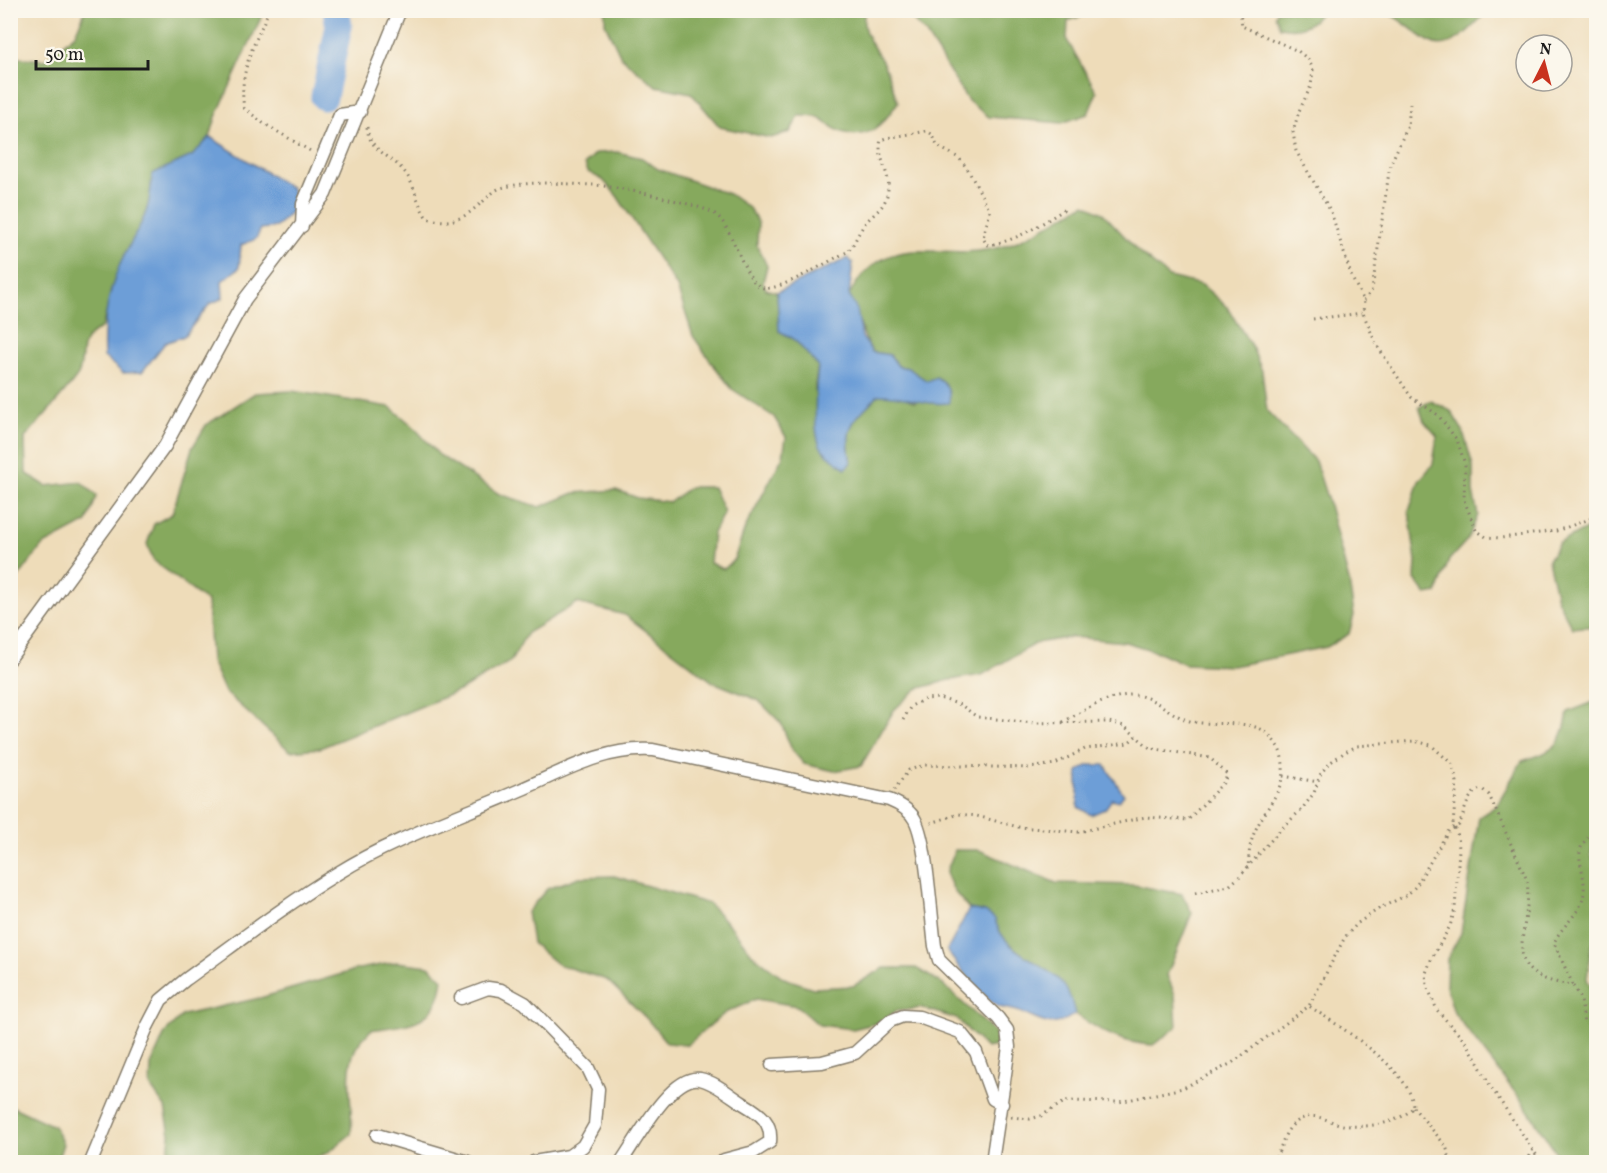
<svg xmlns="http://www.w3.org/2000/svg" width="1607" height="1173" font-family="Vollkorn,serif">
<rect width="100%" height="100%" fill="#fbf7ec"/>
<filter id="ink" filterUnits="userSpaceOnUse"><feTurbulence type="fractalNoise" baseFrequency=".0167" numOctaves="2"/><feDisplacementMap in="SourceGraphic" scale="12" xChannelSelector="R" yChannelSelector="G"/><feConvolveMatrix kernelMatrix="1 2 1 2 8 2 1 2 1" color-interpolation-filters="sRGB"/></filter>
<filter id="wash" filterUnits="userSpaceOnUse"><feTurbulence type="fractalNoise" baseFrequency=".008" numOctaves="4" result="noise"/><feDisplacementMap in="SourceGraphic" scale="24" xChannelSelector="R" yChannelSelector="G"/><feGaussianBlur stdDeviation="1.35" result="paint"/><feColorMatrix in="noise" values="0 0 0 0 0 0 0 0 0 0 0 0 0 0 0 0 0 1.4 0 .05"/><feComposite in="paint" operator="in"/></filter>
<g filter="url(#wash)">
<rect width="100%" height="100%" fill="#eedcb9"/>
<path fill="#86a95d" stroke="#51623c" stroke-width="1.5" d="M85 11H264L216 117 210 137 192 156 152 174 151 200 142 227 125 253 102 327C75 343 86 349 79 373 77 380 33 428 25 438L26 473 46 486 81 482 97 496 87 522 42 546 11 587 10 57 45 60 75 34Z
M605 11H866C857 28 876 49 884 65 889 76 893 89 898 102 885 122 869 142 842 132 821 124 827 115 799 116L790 132 771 138 720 127 691 93 656 86 621 57 605 23Z
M904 11H1097L1068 21 1067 40 1097 92 1088 114 1062 123 989 117 968 101 926 34Z
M1277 11V10L1321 11C1311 27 1298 31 1280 27L1275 15Z
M1383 11 1487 10V11C1475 25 1450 54 1430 42 1414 33 1403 19 1383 11Z
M617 152 642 158 658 169 729 194 749 208 758 223 757 245 767 266 763 282 766 289 777 292 779 331 794 339 818 366 815 385 817 432 851 462C843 425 854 420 878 395L896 394 915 402 927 381 908 368 898 366 890 355 872 352C861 334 859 314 849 295 888 224 940 265 1004 246 1030 238 1060 217 1085 204L1103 213 1141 254 1169 277 1202 285 1227 307 1252 347 1262 371 1267 411 1315 461 1328 501 1349 581 1354 615 1349 634 1327 647 1233 666 1185 664 1161 653 1125 642 1072 637 1036 643 982 675 949 680 917 689 894 710 861 766 834 771 804 764 792 750 781 723 758 700 713 682 625 615 577 603 527 633 511 661 461 690 320 748 290 751 225 692 211 661 207 602 153 560 147 544 154 524 172 514 192 448 206 425 255 393 292 391 390 407 412 425 439 455 499 494 540 507 574 493 616 490 638 498 670 502 690 487H713L724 512 713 533 710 563 724 569 734 560 745 528 783 456 786 437 774 417 732 389 712 363 693 336 677 287 617 196 603 180 588 172 585 164 596 153Z
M1431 401 1451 411 1463 431 1473 466V492L1478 515 1468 539 1449 560 1437 593 1426 595 1415 579 1416 561 1409 511 1419 481 1433 464 1437 436 1424 421 1419 407Z
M1596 524V626L1572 628 1557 599 1548 560 1559 543Z
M1596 701V834L1591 854 1596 865V937L1591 947 1587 979 1596 996V1162H1562L1524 1104 1454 1013 1446 987 1447 959 1461 933 1479 817 1496 806 1522 761C1554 751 1563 746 1568 712Z
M955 850H979L1056 883 1134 885 1182 894 1192 913 1167 975 1175 995 1177 1027 1153 1045C1120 1043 1102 1032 1075 1014 1066 975 1039 970 1012 946 1001 937 993 924 985 912L969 909 954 891 946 873Z
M614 876 709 904 732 928 753 955 784 978 813 988 853 986 884 968H916L940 982 999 1036 996 1046 986 1048 957 1019 922 1008 896 1011 881 1022 853 1029 819 1025 797 1006 756 999 725 1013 687 1045 667 1043 647 1019 607 980 557 964 532 943 527 912 547 889 579 877Z
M397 962 429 966 443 979C437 1025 411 1024 371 1030 366 1035 359 1042 356 1048 343 1073 354 1107 351 1134L327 1153 305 1162H167L170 1134 165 1107 150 1086 151 1065 165 1033 183 1015 260 998 359 969Z
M11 1106 54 1126 63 1144 57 1162H11Z"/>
<path fill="#6d9ed7" stroke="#445d7a" stroke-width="1.5" d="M210 137 291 188 298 205 276 227 261 229 256 239 241 245 239 268 222 281 223 298 210 304 184 336 165 343 142 372 123 373 104 357C102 322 109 284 126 252 143 219 150 214 152 174L192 156Z
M848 258 853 263 849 295 857 310 862 337 872 352 890 355 898 366 908 368 927 381 936 377C947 384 951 389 949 403 923 406 902 394 878 395 854 420 843 425 851 462L846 469C838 462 826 455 821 447 812 433 816 382 818 366L794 339 779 331 777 292Z
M1089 765H1105L1124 795 1119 801 1112 799 1105 809 1091 815 1078 807V771Z
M969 909 985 912 995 919C1003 953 1041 960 1062 983 1070 992 1072 1003 1075 1014 1051 1031 1043 1022 1020 1012 1013 1009 1004 1009 997 1006 983 997 957 965 947 951Z"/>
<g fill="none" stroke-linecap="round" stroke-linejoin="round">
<path stroke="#6d9ed7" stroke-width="27" d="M324 97 339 26 336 10"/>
</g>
</g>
<g filter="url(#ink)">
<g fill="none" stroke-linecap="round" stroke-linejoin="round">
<g stroke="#857c6a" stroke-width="15">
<path id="minor" d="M302 226 303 204 340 115 360 112
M10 658 165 446 245 299 325 194 400 10
M461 998 488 988 501 990 525 1003 588 1068 598 1089 595 1125 583 1146 569 1156 534 1162
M772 1065 822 1062 855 1053 890 1021 903 1016 919 1017 960 1032 976 1052 993 1099 1002 1104
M377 1135 468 1162
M91 1162 147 1027 161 1000 185 980C235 944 285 905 338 873 392 839 461 816 520 790 564 771 604 747 653 750L889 800C899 804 910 810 915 820 927 843 931 917 935 946L939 960 998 1018 1007 1030 1009 1047 992 1162
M621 1162C636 1141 671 1074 700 1079 715 1082 731 1096 744 1104 761 1114 772 1122 770 1142L754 1152 724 1160"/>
</g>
<path stroke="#857c6a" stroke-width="3" stroke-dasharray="1.5 4.5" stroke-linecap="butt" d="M269 10C255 43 238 72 244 108L263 123 312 152
M1240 10 1242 26 1298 51 1309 60 1313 70 1311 86 1299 111 1293 132 1296 151 1331 212 1352 278 1364 301 1363 313 1376 344 1411 397 1438 415 1457 440 1465 464 1464 500 1476 530 1486 537 1501 538 1556 531 1590 519 1596 496
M367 127C369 150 388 154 402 169 415 182 416 203 427 218 456 226 465 217 487 198 491 194 495 190 501 188 529 180 563 184 592 185 611 185 701 204 715 214 735 228 743 284 764 288 781 291 830 260 847 252 855 244 856 237 862 228 872 211 890 210 888 181 886 167 877 153 881 140L886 138 927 131 933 135 937 146 959 158 967 168 990 211 983 238 987 245C1017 242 1042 223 1067 208
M1364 301 1372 290 1390 165 1408 126 1410 104
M1313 319 1363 313
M903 720 911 706 925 699 939 698 961 705 977 717 1034 723 1109 722 1124 726 1136 736
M1063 722C1083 711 1107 696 1131 695 1154 694 1172 718 1194 722 1216 726 1247 719 1266 732 1271 736 1278 746 1280 751 1293 788 1262 807 1252 839 1249 848 1249 857 1248 867
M1283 776 1318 782
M894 790 909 770 925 765 1029 768 1055 764 1085 749 1128 743 1136 736 1150 748 1210 758 1227 774 1225 781 1188 820 1145 817 1079 832 1018 827 977 816 959 814 928 824
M1195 893 1229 886 1240 876 1280 830 1302 809 1314 793 1320 775 1328 764 1345 752 1357 746 1414 741 1431 745 1452 764 1457 782 1453 824 1458 836 1459 849 1455 909 1450 926 1431 960 1426 973 1427 986 1437 1010 1469 1046 1491 1087 1541 1162
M1573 986 1581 999 1584 1024
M1413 1107 1446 1146 1451 1162
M1011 1117 1030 1119 1041 1116 1066 1101 1119 1102 1183 1088 1232 1063 1309 1006 1345 937 1358 923 1380 908 1407 895 1416 886 1449 830 1459 825C1465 813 1467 791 1482 789L1489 795 1527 880C1534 932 1491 976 1573 985L1554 943C1561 925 1583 913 1584 892 1586 864 1567 851 1596 831
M1272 1162C1283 1151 1281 1133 1295 1123 1313 1109 1325 1121 1343 1125 1362 1129 1401 1124 1413 1107 1412 1069 1338 1026 1309 1006
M1527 1162 1533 1149"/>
<use href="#minor" stroke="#fff" stroke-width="12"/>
</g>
</g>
<rect width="1607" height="1173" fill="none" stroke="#fbf7ec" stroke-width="36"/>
<g transform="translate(1544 63) rotate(6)"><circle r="28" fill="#fbf7ec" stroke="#a29f99" stroke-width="1.5"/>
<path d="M0-4.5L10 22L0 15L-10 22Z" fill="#c8321e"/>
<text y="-9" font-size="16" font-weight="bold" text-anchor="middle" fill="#1c1c1c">N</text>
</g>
<path d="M36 60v9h112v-9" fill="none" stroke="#1c1c1c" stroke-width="3"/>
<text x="45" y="60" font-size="18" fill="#1c1c1c" stroke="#fbf7ec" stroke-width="4.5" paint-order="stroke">50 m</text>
</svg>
